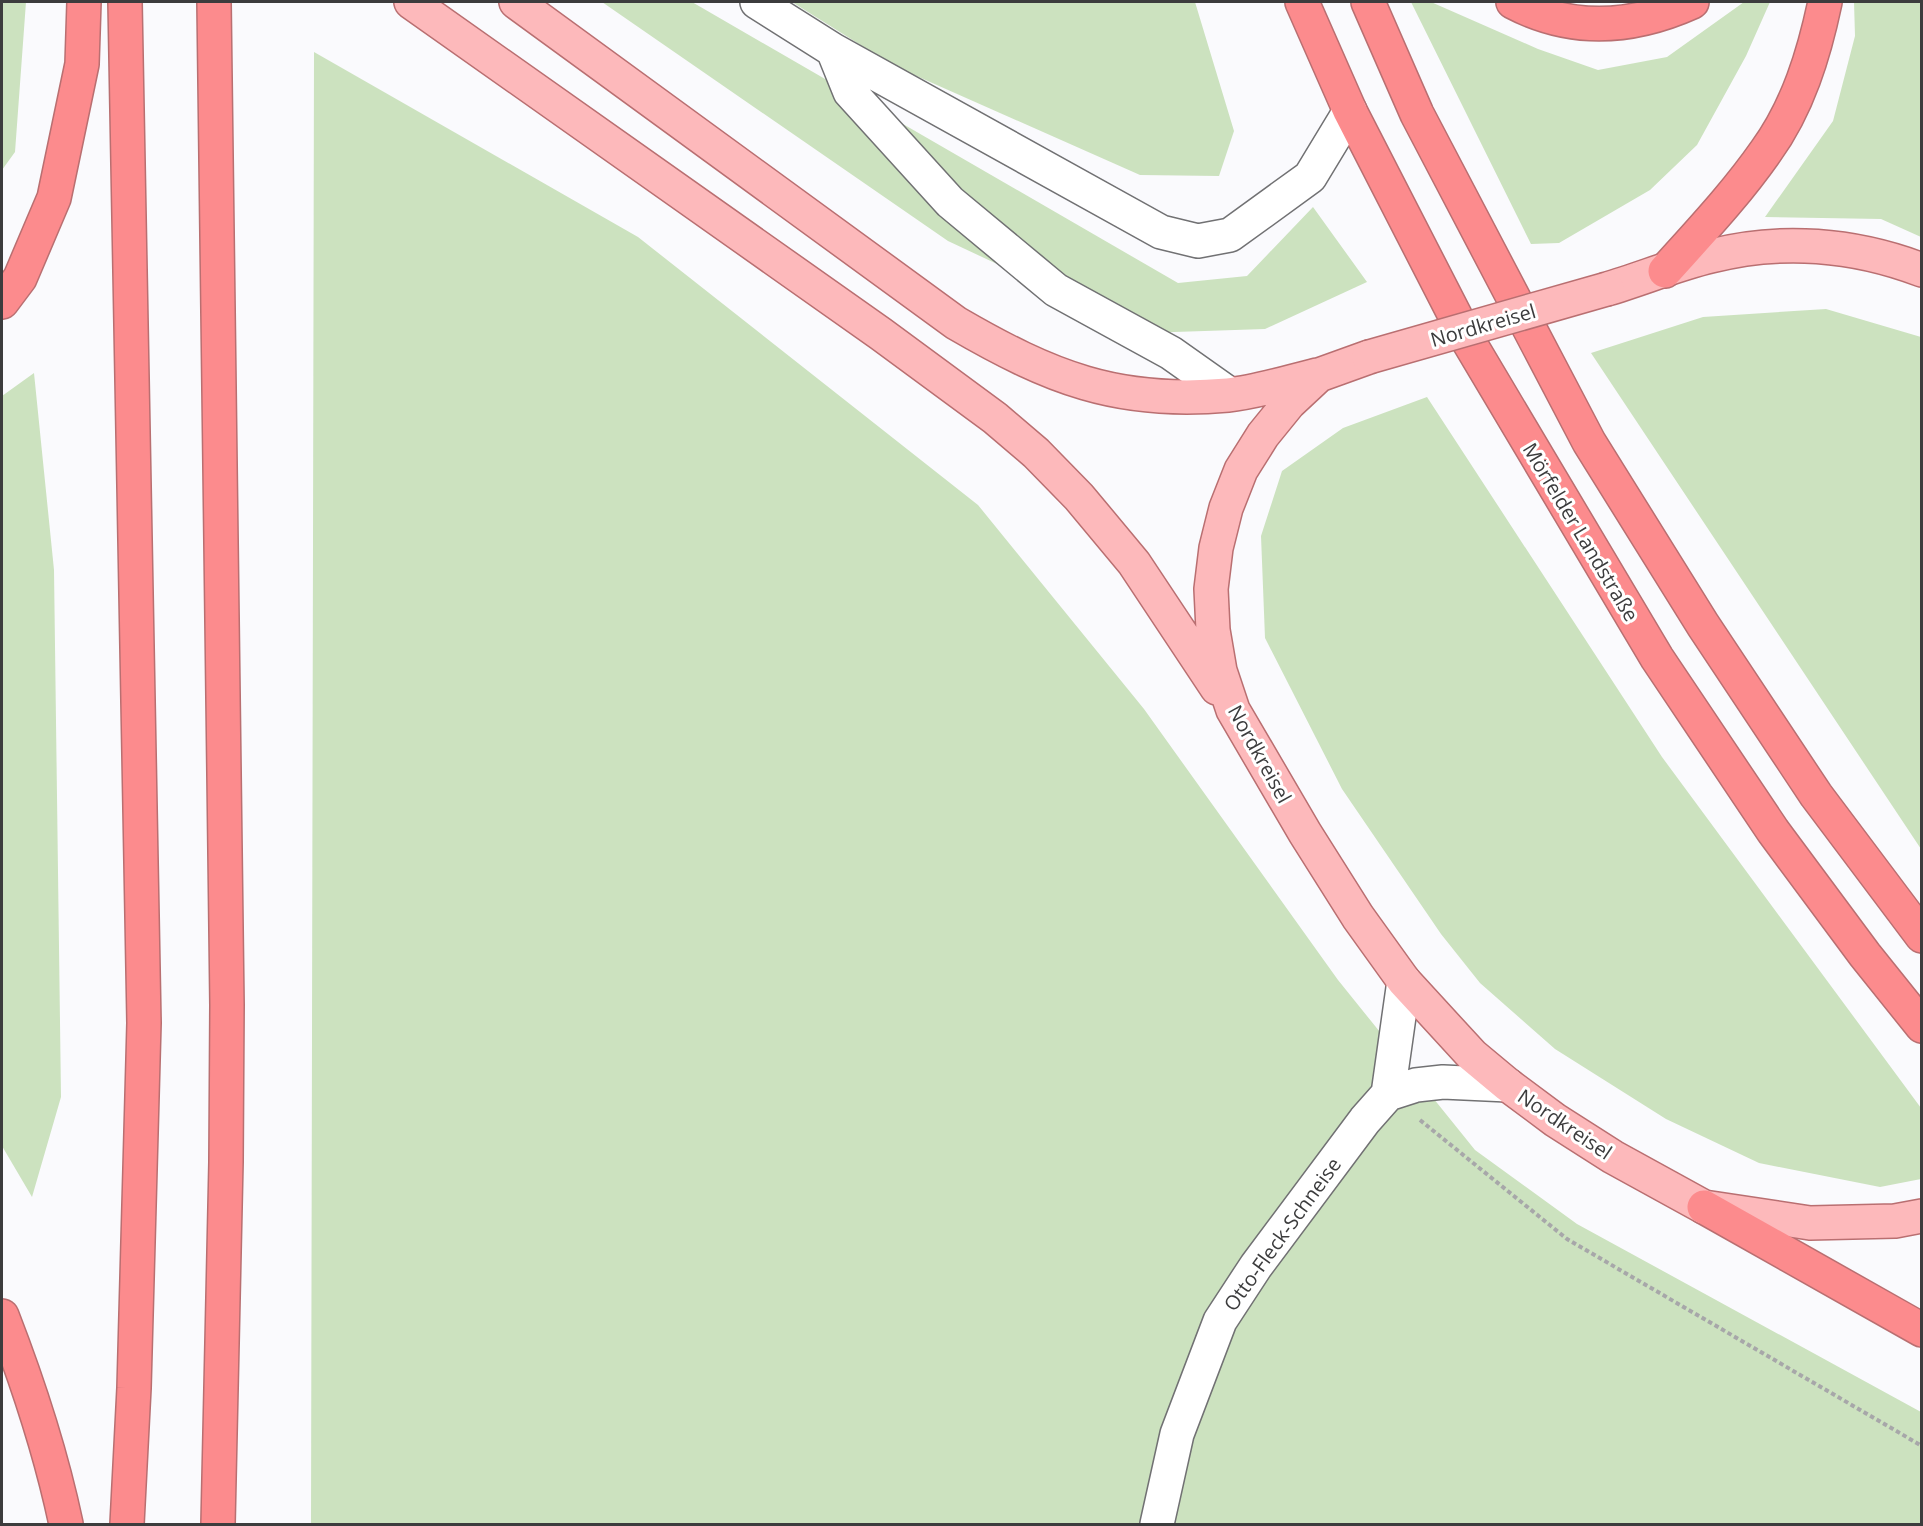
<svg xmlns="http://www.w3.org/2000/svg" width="1923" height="1526" font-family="'Open Sans',sans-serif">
<rect width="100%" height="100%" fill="#fafafd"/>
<path fill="#cce2bf" d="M2 2H26L15 152 2 170Z
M602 2H692L1178 283 1247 276 1313 207 1367 282 1265 329 1144 333 948 241Z
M792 2H1195L1234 131 1219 176 1140 175 894 66Z
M1411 2H1431L1538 49 1598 70 1667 57 1744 2H1770L1746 56 1697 145 1650 190 1559 243 1531 244Z
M1854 2H1921V237L1881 219 1765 217 1833 121 1855 36Z
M314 52 638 237 978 505 1144 709 1338 980 1475 1150 1577 1224 1921 1412V1524H311Z
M1826 309 1921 337V849L1591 353 1703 317Z
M34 373 54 570 61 1097 32 1197 2 1146V396Z
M1427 397 1662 757 1921 1108V1179L1880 1187 1759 1163 1666 1119 1555 1049 1480 983 1441 934 1342 789 1265 638 1261 536 1282 471 1343 428Z"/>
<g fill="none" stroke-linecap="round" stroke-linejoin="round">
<g stroke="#717173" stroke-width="36">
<path id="minor" d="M757 2 833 50 1161 232 1198 241 1230 235 1310 177 1350 111
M833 50 850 92 950 202 1056 290 1171 353 1229 394
M1388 1094 1404 981
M1157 1524 1177 1434 1220 1321 1256 1266 1365 1120 1388 1094 1416 1085 1443 1082 1508 1085"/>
</g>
<g stroke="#b96f71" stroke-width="36">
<path id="major" d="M411 2 881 334 995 418 1036 453 1079 497 1134 563 1217 688
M516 2 956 323C1049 377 1117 405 1228 395 1258 392 1288 382 1317 375
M1607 289C1641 279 1677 264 1711 256 1781 238 1854 244 1922 270
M1369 357 1319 375 1289 403 1263 435 1241 470 1226 508 1216 548 1211 589 1213 630 1220 671 1233 710 1305 833 1358 917 1404 981 1472 1055 1508 1085 1555 1120 1613 1157 1704 1207 1810 1223 1895 1221 1922 1216"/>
</g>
<g stroke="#b96f71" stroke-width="36">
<path id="highway" d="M125 2 144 1023 134 1388 127 1524
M214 2 227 1005 226 1162 218 1524
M1302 2 1350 111 1466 337 1657 658 1773 831 1865 955 1922 1026
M1368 2 1417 114 1589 442 1703 625 1816 795 1922 936
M1513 2C1572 33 1632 29 1692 2
M1665 271C1700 232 1736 194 1766 151 1798 107 1814 54 1825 2
M2 302 20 278 54 198 82 64 84 2
M1704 1207 1922 1330
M2 1316C28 1383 51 1453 66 1524"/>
</g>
<path stroke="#a7a7a9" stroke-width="4" stroke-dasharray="4.5 3" stroke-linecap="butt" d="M1420 1120 1567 1239 1922 1446"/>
<use href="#minor" stroke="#fff" stroke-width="33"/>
<use href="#major" stroke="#fdb9bb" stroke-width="33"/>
<use href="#highway" stroke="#fc8b8d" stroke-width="33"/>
<g stroke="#b96f71" stroke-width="36" stroke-linecap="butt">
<path id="major-bridge" d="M1369 357 1607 289"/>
</g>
<use href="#major-bridge" stroke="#fdb9bb" stroke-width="33"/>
</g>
<g text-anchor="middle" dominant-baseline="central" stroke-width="6" stroke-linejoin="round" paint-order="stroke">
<g font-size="20" fill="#3c3c3d" stroke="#fff">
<text transform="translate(1483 325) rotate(-16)">Nordkreisel</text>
<text transform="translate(1581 532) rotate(59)">Mörfelder Landstraße</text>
<text transform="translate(1260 754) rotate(61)">Nordkreisel</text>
<text transform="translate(1565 1124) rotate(34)">Nordkreisel</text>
<text transform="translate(1282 1234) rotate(-54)">Otto-Fleck-Schneise</text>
</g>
</g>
<rect width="1923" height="1526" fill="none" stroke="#3c3c3d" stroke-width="6"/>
</svg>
